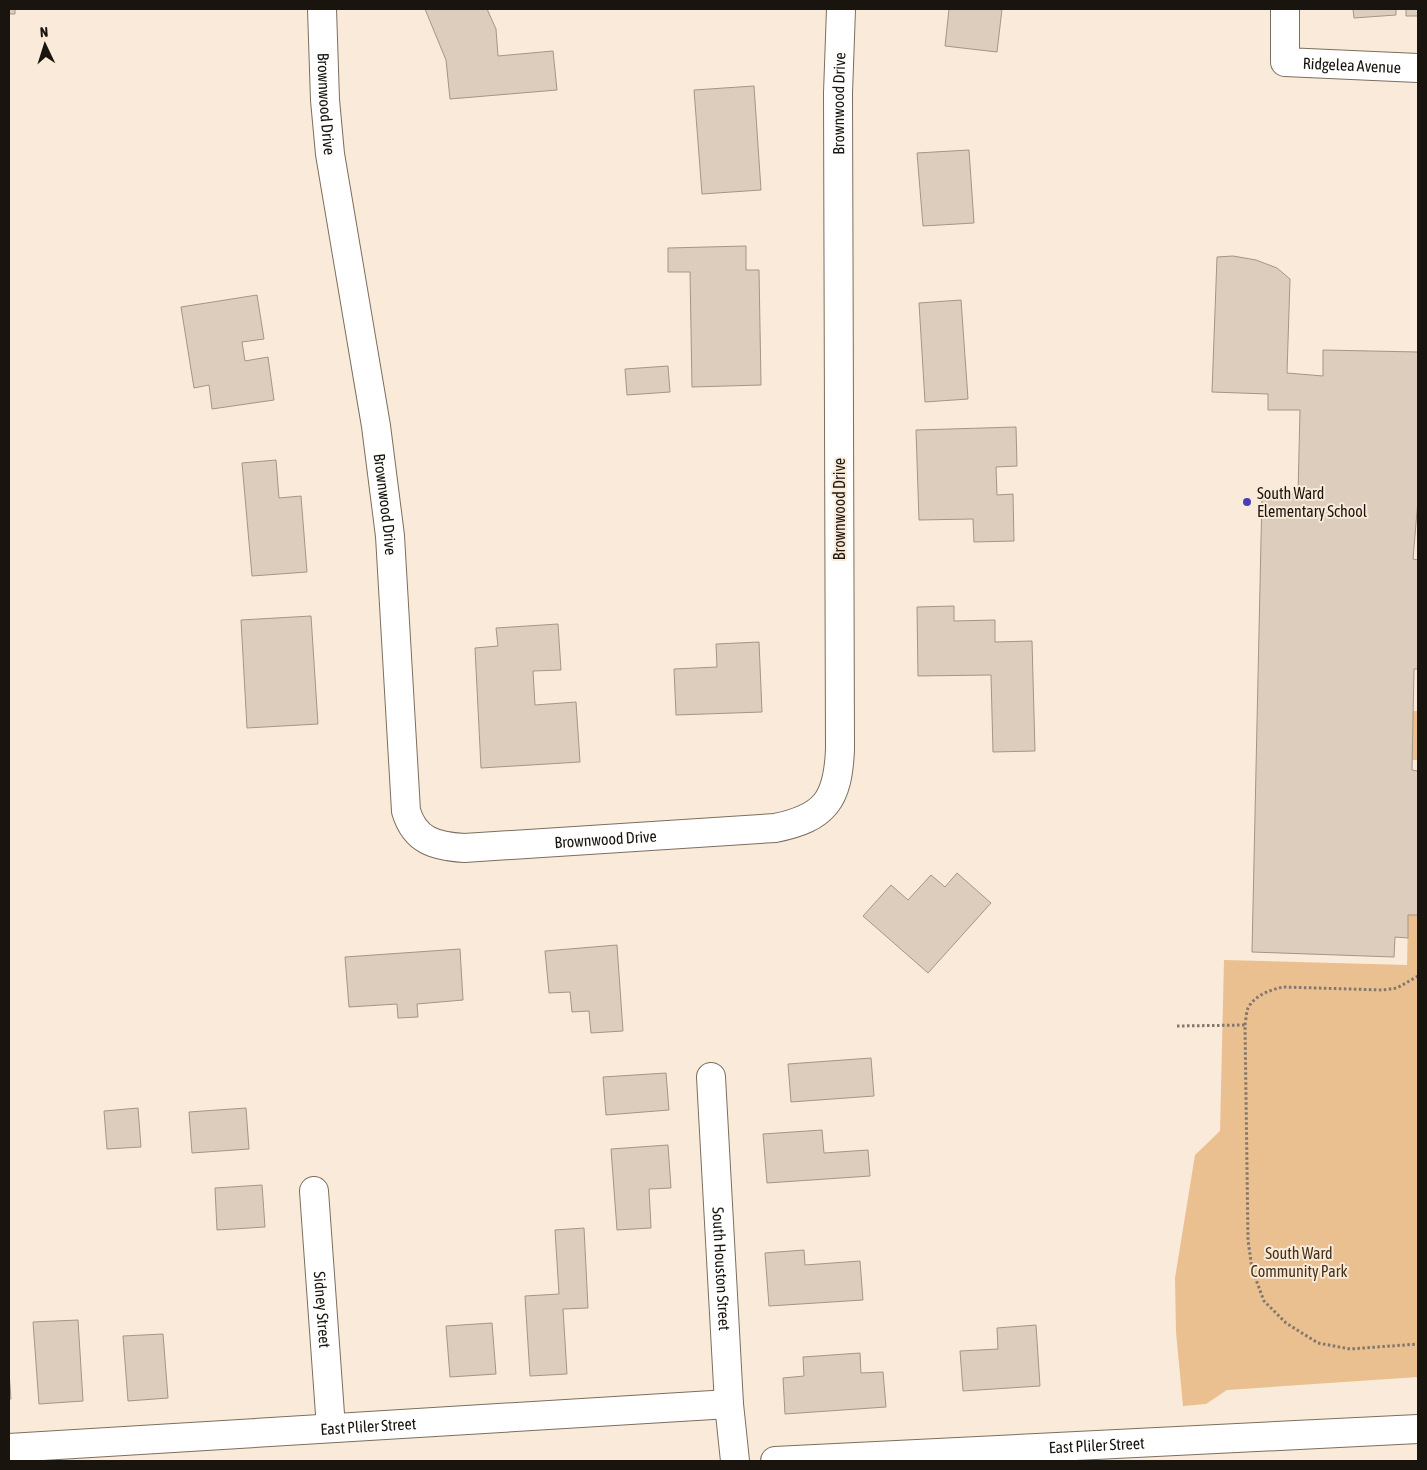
<svg xmlns="http://www.w3.org/2000/svg" width="1427" height="1470" font-family="'Asap Condensed',sans-serif">
<rect width="100%" height="100%" fill="#faead9"/>
<path fill="#ebc090" d="M1413 711H1418V760H1412Z
M1408 915H1418V1377L1227 1390 1206 1404 1183 1406 1176 1332 1175 1278 1195 1155 1220 1131 1224 960 1407 965Z"/>
<path fill="#ddcdbc" stroke="#a49585" d="M9 9H15V14H9Z
M425 9H487L496 29 498 56 553 51 557 90 450 99 446 60Z
M949 9H1002L997 52 945 46Z
M1353 9H1396V15L1354 18Z
M1406 9H1418V16H1406Z
M754 86 761 190 702 194 694 90Z
M969 150 974 223 923 226 917 153Z
M746 246V270H759L761 385 692 387 690 272H668V248Z
M1233 256 1256 260 1277 268 1290 279 1287 373 1323 376V350L1418 352V500L1413 559 1418 560V669H1414L1412 770 1418 771V915H1408V938L1395 937 1394 957 1252 952 1262 495 1298 494 1300 410H1268V394L1212 392 1217 257Z
M257 295 264 339 242 342 245 361 268 357 274 400 212 409 209 385 194 388 181 307Z
M961 300 968 399 925 402 919 303Z
M668 366 670 392 627 395 625 369Z
M1016 427 1017 466 996 467 997 495 1013 494 1014 541 974 542 973 519 919 520 916 430Z
M276 460 279 498 301 496 307 572 252 576 242 463Z
M954 606V621L995 620V642L1032 641 1035 751 993 752 991 675 918 676 917 607Z
M311 616 318 724 247 728 241 620Z
M558 624 561 670 533 671 535 705 576 702 580 762 481 768 475 648 498 646 496 628Z
M759 642 762 712 676 715 674 669 717 667 716 644Z
M957 873 991 903 928 973 863 916 891 885 908 900 931 875 945 887Z
M617 945 623 1031 591 1033 589 1011 572 1012 570 992 549 993 545 951Z
M460 949 463 1000 417 1004 418 1017 398 1018 397 1004 349 1007 345 957Z
M871 1058 874 1096 791 1102 788 1064Z
M666 1073 669 1110 606 1115 603 1077Z
M138 1108 141 1147 107 1149 104 1111Z
M246 1108 249 1149 192 1153 189 1112Z
M822 1130 824 1153 868 1150 870 1176 767 1183 763 1134Z
M668 1145 671 1188 649 1189 651 1228 617 1230 611 1149Z
M262 1185 265 1227 217 1230 215 1188Z
M584 1228 588 1308 563 1309 567 1374 530 1376 525 1296 559 1294 555 1230Z
M804 1250 805 1265 860 1261 863 1300 769 1306 765 1253Z
M78 1320 83 1401 39 1404 33 1322Z
M492 1323 496 1374 450 1377 446 1326Z
M1036 1325 1040 1386 963 1391 960 1351 998 1349 997 1328Z
M163 1334 168 1398 128 1401 123 1336Z
M860 1353 861 1373 883 1372 886 1407 785 1414 783 1378 804 1376 803 1357Z
M9 1372 11 1399H9Z"/>
<g fill="none" stroke-linecap="round" stroke-linejoin="round">
<g stroke="#7c6e5e" stroke-width="30">
<g id="minor">
<path id="s1" d="M322 9 325 100 330 154 376 426 390 536 406 811C415 841 435 846 464 848L775 828C825 818 838 800 840 749L838 93 841 9"/>
<path id="s2" d="M1285 9V62L1418 68"/>
<path id="s3" d="M711 1077 729 1404 735 1461"/>
<path id="s4" d="M314 1191 331 1428"/>
<path id="s5" d="M9 1448 729 1404"/>
<path id="s6" d="M775 1461 1418 1429"/>
</g>
</g>
<path stroke="#81776c" stroke-width="3" stroke-dasharray="2.5 2.5" stroke-linecap="butt" d="M1418 976 1397 988 1383 990 1283 987C1270 990 1255 995 1248 1008 1246 1013 1246 1020 1245 1025L1248 1240 1252 1269 1264 1301 1286 1323 1318 1343 1350 1349 1418 1344
M1177 1026 1245 1025"/>
<use href="#minor" stroke="#fff" stroke-width="28"/>
</g>
<circle fill="#473fb6" stroke="#faead9" stroke-width="2" cx="1247" cy="502" r="5"/>
<g text-anchor="middle" dominant-baseline="central" stroke-width="4" stroke-linejoin="round" paint-order="stroke">
<g font-size="16" fill="#19140e" stroke="#faead9">
<text stroke="none"><textPath href="#s2" startOffset="120">Ridgelea Avenue</textPath></text>
<text stroke="none"><textPath href="#s1" startOffset="95">Brownwood Drive</textPath></text>
<text stroke="none"><textPath href="#s1" startOffset="1954">Brownwood Drive</textPath></text>
<text stroke="none"><textPath href="#s1" startOffset="500">Brownwood Drive</textPath></text>
<text transform="translate(839 509) rotate(-90)">Brownwood Drive</text>
<text stroke="none"><textPath href="#s1" startOffset="1024">Brownwood Drive</textPath></text>
<text stroke="none"><textPath href="#s3" startOffset="192">South Houston Street</textPath></text>
<text stroke="none"><textPath href="#s4" startOffset="119">Sidney Street</textPath></text>
<text stroke="none"><textPath href="#s5" startOffset="360">East Pliler Street</textPath></text>
<text stroke="none"><textPath href="#s6" startOffset="322">East Pliler Street</textPath></text>
</g>
<g font-size="16" fill="#19140e" stroke="#faead9" text-anchor="start">
<text x="1257" y="493">South Ward<tspan x="1257" dy="18">Elementary School</tspan></text>
</g>
<g font-size="16" fill="#473117" stroke="#faead9">
<text x="1299" y="1253">South Ward<tspan x="1299" dy="18">Community Park</tspan></text>
</g>
</g>
<rect width="1427" height="1470" fill="none" stroke="#19140e" stroke-width="20"/>
<g transform="translate(45 45) rotate(356)" stroke="#faead9" stroke-width="4" paint-order="stroke">
<path d="M0-4L9 19L0 12L-9 19Z" fill="#19140e"/>
<text y="-8" font-size="14" font-weight="bold" text-anchor="middle" fill="#19140e">N</text>
</g>
</svg>
